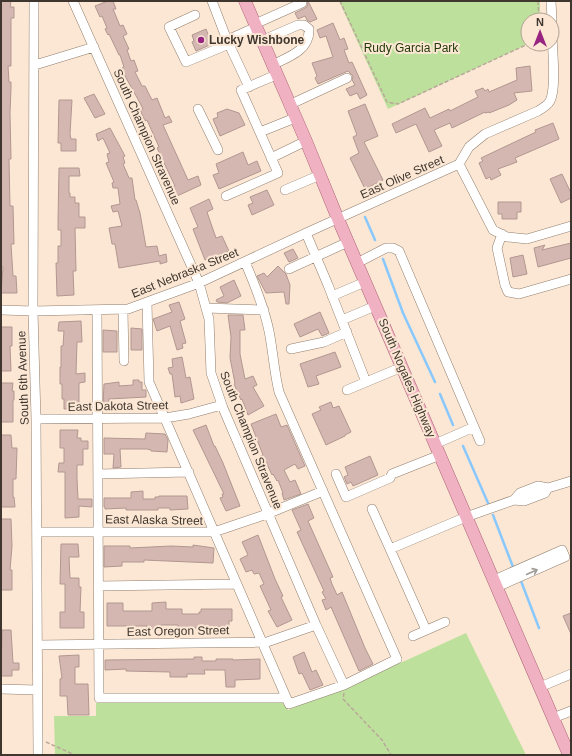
<svg xmlns="http://www.w3.org/2000/svg" width="572" height="756" font-family="Helvetica,sans-serif">
<rect width="100%" height="100%" fill="#fce7d4"/>
<path fill="#bde19c" d="M339 1H540V20H528V44L388 109Z
M466 633 526 755H55L54 716H96V703H283L288 710 407 660Z"/>
<g fill="none" stroke-linecap="round" stroke-linejoin="round">
<path stroke="#89c8fd" stroke-width="2.5" d="M365 217 375 240
M383 259 403 313 435 382
M440 394 453 425
M463 446 488 503
M493 515 513 567
M521 581 539 628"/>
</g>
<path fill="#d4b7b1" stroke="#b29791" d="M1 1H11L10 7H14V18H11V66H8L9 82H11V88L10 113 11 159H9L10 206H13L14 244H11L13 276H16L17 293H1L3 267H1Z
M108 1H113L116 9H113L120 26 123 25 127 34 123 36 129 49 127 50 131 61 134 60 138 71 135 72 142 86H145L152 100 157 98 165 118 169 116 172 122 163 125 188 180 198 176 201 185 177 196 172 187 175 186 157 148 159 147 147 120 145 121 140 110 143 109 140 103 125 76 122 68 124 67 120 55H119L109 34 108 35 105 29 107 28 102 16 100 17 95 6Z
M308 1 317 19 310 22 307 20 305 16 298 19 295 13 307 7Z
M333 23 340 40 344 38 348 49 344 50 349 63 352 62 367 95 360 99 357 93 350 96 346 89 355 85 352 80 353 76 348 71 318 84 315 78 317 76 312 63 333 57 326 36 320 38 317 30Z
M206 29 212 44 196 51 192 42 194 41 192 35Z
M530 66 532 91 514 93 517 100 509 105 489 113V112L485 113V112L452 128 450 123 434 130 442 146 429 152 416 124 396 133 392 124 425 108 430 118 449 109 450 111 478 97 475 91 483 88 485 91 488 89 489 92 517 80 516 68Z
M94 94 105 114 95 118 84 98Z
M59 100H72L70 134 71 139H76V151H61V143H58Z
M365 104 378 136 364 142 383 180 365 189 350 158 359 153 353 137 357 135 348 111Z
M227 109 239 113 245 125 220 136 213 119 218 117 217 113Z
M553 123 559 139 515 158 517 162 498 169 501 175 491 180 490 177 486 179 479 163 483 161 481 158 536 132 535 130Z
M110 128 125 156 123 157 125 163 123 164 129 178H132L135 200H136L140 213 146 247 157 246 159 256 166 254 167 262 160 264V261L119 268 115 244H112L109 228 122 226 118 211 113 212 111 206 120 204 118 188H113L112 183 114 182 106 163 109 162 107 154 110 153 103 138 98 141 96 134Z
M243 152 248 165 257 161 261 171 219 189 213 175 219 173 216 164Z
M59 168H79L80 176H69V193H70V197H75V203H79V217H85V228H75L76 271H73L74 295 57 296 56 263H58V246H61V230H58V221Z
M562 174 571 193V198L561 203 550 179Z
M267 190 274 205 252 215 248 205 253 203 250 197Z
M209 199 213 209 207 212 216 238 222 236 229 251 205 260 193 229 198 227 190 208Z
M498 202H521V212H517V219H502V214H498Z
M571 243V258L538 267 534 248 545 245 542 250Z
M293 249 298 258 289 262 284 253Z
M523 255 527 274 513 277 510 258Z
M278 266 286 274 290 285 289 304H286L284 292 266 293 257 276 264 273 267 277Z
M234 280 241 296 227 303 217 302 216 300 224 296 220 287Z
M179 302 185 319 180 321 186 343 182 344 183 348 177 350 170 326 157 331 153 319 172 312 169 305Z
M320 312 329 333 322 336 318 329 300 337 294 324Z
M228 315H243L245 330H240V354L245 379 253 376 257 385 253 387 264 406 248 415 242 399 241 400 234 384 235 383 230 358 231 337Z
M81 321 82 342H77L76 374 85 373V382L79 383V409H64V399H62V384H60V367H61V346H63L64 331H58L59 322Z
M1 327H12V346H10L11 371H1Z
M131 328 142 329V350H131Z
M103 330 117 331V352H103Z
M335 352 341 367 316 376 319 384 308 387 300 364Z
M182 357 186 378 190 377 194 399 181 403 180 396 175 397 172 374H170L168 368 173 367 172 359Z
M133 380H139V382H142V390H146V397L109 399V405H103L104 384 119 382V386L133 385Z
M1 383H13L12 391H14V400H13V422H1Z
M331 402 333 408 339 406 351 432 345 435V436L326 445 312 414 321 410 319 407Z
M276 414 281 427 287 425 305 466 298 469 295 464 284 470 290 482 295 480 301 494 284 500 282 493H283L278 480 277 481 273 474 272 475 266 462 262 464 259 457 263 455 251 424Z
M206 425 214 446H215L223 463 240 506 226 511 220 498 223 497 222 494H224L193 430Z
M60 430H78L77 438H81V441H88V449H83V465H77V478L78 499H92V507L79 506V517L65 518V472H58L59 463H64V448H60Z
M146 433 165 434 168 440 167 452 151 451V450L147 449H120L121 467 113 468 114 454H104V438L145 439Z
M1 435H11L12 448H17L16 479H13V497H14L15 507H1Z
M370 456 378 475 353 486 351 482 347 484 344 477 348 475 345 467Z
M143 491V499H155V497H159V496H187L188 509 170 510V508H158V510H126V508L105 509V507H104V498H131V492Z
M308 504 314 518 308 521 333 577 330 578 332 584 337 595 342 592 365 648 373 664 359 671 331 607 326 610 322 600 326 599 322 592 324 591 297 532 301 530 292 510Z
M1 519H11L12 546 10 570H12V590H1Z
M258 535 275 579 283 596 281 597 292 620 277 627 268 611 271 610 260 586 264 584 259 573 254 574 252 570 246 572 240 559 248 555 242 542Z
M61 544H78L79 557H69L70 578H79V587H81L80 612H84V628H60V612H65V584H60Z
M193 545 214 548 213 563 144 560V562H122V566L104 567V546H130V548L171 546 193 547Z
M166 602V609H182V614H199V612H201V609H232V621H229V627H208V628H189V630H178V625H161V629H147V626H107V603H123V611H152V603Z
M571 613V634L563 616Z
M2 630H11L13 663H19V670H12V676H1Z
M304 652 312 672 316 670 323 685 310 690 302 673 299 674 293 657Z
M79 655V667H75V684H88L89 715H68L67 696H60V679L62 678 59 656Z
M194 657H202V661H216V659H233V660L260 659V679L235 680V687H226L225 670H204L205 674H187V677H170V672L126 671V669L105 670V660L194 659Z"/>
<g fill="none" stroke-linecap="round" stroke-linejoin="round">
<g stroke="#917e6d" stroke-width="10">
<path id="minor" d="M34 1 33 311 36 419 38 755
M73 1 199 283 209 319 211 373 223 408 316 625 344 685
M212 1 227 40
M551 1 552 20
M195 15 169 27 186 62 229 44
M255 24 302 3
M261 41 298 25H304L309 29C310 50 289 57 272 65
M35 65 94 47
M249 87 227 40 256 27
M289 105 347 78
M198 109 218 150
M260 132 295 118
M271 158 306 141
M459 164 493 230 507 237 527 239 571 226
M285 190 320 175
M226 196 278 173 241 90 276 75
M306 233 328 285 366 382
M502 234 497 248 505 285 508 292 519 294 571 279
M357 263 386 248H393L399 251 480 441
M289 269 348 242
M332 296 365 282
M147 302 149 382 289 704 344 685 397 659 279 392C274 371 273 351 269 331 264 307 255 285 245 262
M206 308 264 310
M1 310 33 311 128 309 199 283 306 233 459 164 469 147 485 134 538 111C543 108 548 105 550 101 557 87 552 49 552 33
M97 310 99 698H286
M123 310 124 361
M342 320 375 306
M291 349 324 342 347 332
M347 390 402 367
M36 419 165 418 189 414 222 405
M435 444 474 427
M98 474 189 472
M336 474 346 497 390 478 392 474 440 455
M548 488 545 493 524 501 514 500 520 493 538 486 548 488 571 481
M372 509 390 549
M37 532H214L267 514 323 491
M494 580 562 550 565 557 497 587
M98 586 237 584
M426 630 390 549 466 517 514 500
M413 636 445 622
M38 645 267 642 316 625
M540 687 571 674
M1 689 37 690
M553 718 571 711"/>
</g>
<g stroke="#ac6475" stroke-width="13">
<path id="major" d="M245 1 306 141 338 219 569 755"/>
</g>
<path stroke="#b9a899" stroke-width="1.5" stroke-dasharray="4 2" stroke-linecap="butt" d="M340 1 387 102 398 104 528 44
M538 1 539 20
M344 693 343 699 382 740 391 755
M46 742 75 755"/>
<use href="#minor" stroke="#fff" stroke-width="9"/>
<use href="#major" stroke="#f0b1c3" stroke-width="12"/>
</g>
<defs><path id="oneway-shaft" d="M-6 0H5M1.5-3L5.5 0L1.5 3" fill="none" stroke-width="1.6" stroke-linecap="round" stroke-linejoin="round"/></defs>
<use stroke="#9f9b97" href="#oneway-shaft" transform="translate(532 572) rotate(-24)"/>
<circle fill="#982481" stroke="#fce7d4" stroke-width="1.5" cx="201" cy="40" r="4"/>
<g text-anchor="middle" dominant-baseline="central" stroke-width="4" stroke-linejoin="round" paint-order="stroke">
<g font-size="12" font-weight="bold" fill="#3f372f" stroke="#fce7d4" text-anchor="start">
<text x="209" y="40">Lucky Wishbone</text>
</g>
<g font-size="12" fill="#243a08" stroke="#fce7d4">
<text x="411" y="48">Rudy Garcia Park</text>
</g>
<g font-size="12" fill="#3f372f" stroke="#fce7d4">
<text transform="translate(147 137) rotate(66)">South Champion Stravenue</text>
<text transform="translate(402 177) rotate(-24)">East Olive Street</text>
<text transform="translate(185 273) rotate(-22)">East Nebraska Street</text>
<text transform="translate(23 378) rotate(-92)">South 6th Avenue</text>
<text transform="translate(407 378) rotate(67)">South Nogales Highway</text>
<text transform="translate(118 406) rotate(-1)">East Dakota Street</text>
<text transform="translate(251 440) rotate(68)">South Champion Stravenue</text>
<text transform="translate(154 520) rotate(1)">East Alaska Street</text>
<text transform="translate(178 631) rotate(-1)">East Oregon Street</text>
</g>
</g>
<rect width="572" height="756" fill="none" stroke="#3f372f" stroke-width="4"/>
<g transform="translate(540 32)"><circle r="19" fill="#fce7d4" stroke="#b0a192"/>
<path d="M0-3L7 15L0 10L-7 15Z" fill="#982481"/>
<text y="-6" font-size="11" font-weight="bold" text-anchor="middle" fill="#3f372f">N</text>
</g>
</svg>
